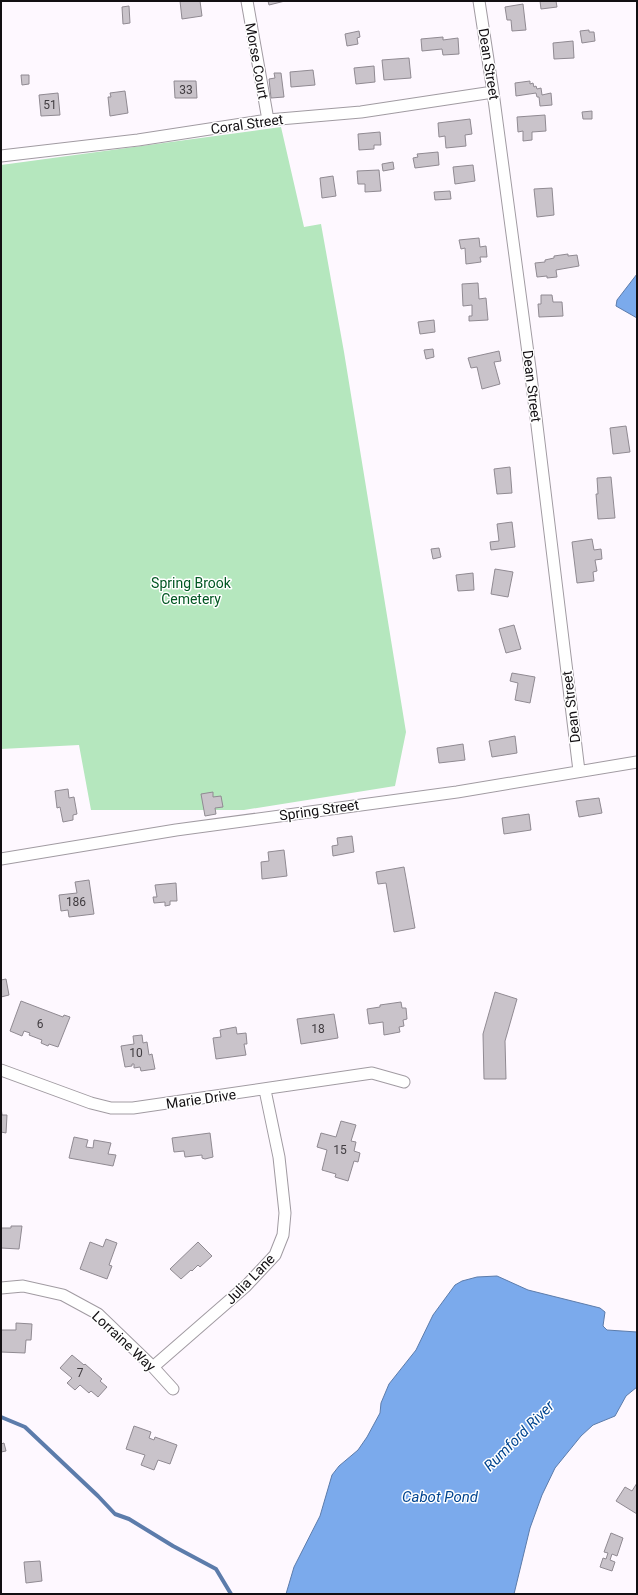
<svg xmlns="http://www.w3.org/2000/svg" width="638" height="1595" font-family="Roboto,sans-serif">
<rect width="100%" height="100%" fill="#fef8ff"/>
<path fill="#b5e7be" d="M281 127 304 227 321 224 344 352 406 732 395 786 244 810H91L79 745 1 749V165Z"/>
<path fill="#7baaec" stroke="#5c7cab" d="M637 274V318L616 306 617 300Z
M497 1276 528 1290 600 1308 605 1312 603 1326 607 1330 637 1332V1387L626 1396 615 1416 593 1425 581 1436 555 1468 542 1495 530 1528 514 1594H286L294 1567 320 1516 332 1475 339 1466 358 1450 367 1437 380 1413 381 1403 389 1384 416 1350 433 1315 455 1285 462 1281 477 1277Z"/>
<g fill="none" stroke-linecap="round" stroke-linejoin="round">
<path stroke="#5c7cab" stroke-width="4" d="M1 1417 25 1427 98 1496 115 1514 129 1519 173 1546 216 1569 231 1594"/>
</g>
<path fill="#c9c3ca" stroke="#908a92" d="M180 1H200L202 16 182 19Z
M268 1H285L269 5Z
M540 1H556L557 7 541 9Z
M523 4 526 30 512 31 511 20H507L505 7Z
M129 6 130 23 123 24 122 7Z
M589 30V32H594L595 41 582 43 580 31Z
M359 31 360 37 357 38 358 44 347 46 345 34Z
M443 37V40L458 38 459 54 443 55 442 49 422 51 421 39Z
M573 41 574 58 554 59 553 43Z
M409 58 411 78 384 80 382 60Z
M374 66 375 82 356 84 354 68Z
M313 70 315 85 291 87 290 72Z
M274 73H281L284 97 271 98 269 79 275 78Z
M21 75H29V84L22 85Z
M174 81H196L197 98H175Z
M530 81V84L533 83 534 87 536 86 537 89 541 88 542 95 551 93 552 105 540 106 539 97H537L536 93 516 96 515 83Z
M125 91 128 113 110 116 108 97H111L110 93Z
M58 93 60 115 41 116 39 95Z
M592 111V119H583L582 112Z
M545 115 546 131 532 132V140L523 141V131L518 132 517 117Z
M470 119 472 134 465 135 466 146 446 148 445 136 439 137 438 123Z
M380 132 381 145H374V149L359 150 358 134Z
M438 152 439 165 415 168 413 158 418 157 417 154Z
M393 162 394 169 383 171 382 164Z
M473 165 475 181 455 184 453 167Z
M379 170 381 191 365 192V184H358L357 171Z
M333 176 336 196 322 198 320 178Z
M552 188 554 215 537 217 534 189Z
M450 191 451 199 435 200 434 192Z
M479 238 480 247 486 246 487 257H480L481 262 466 264 465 248 461 249 459 240Z
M568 254V256L577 255 579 266 556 270 557 277 547 278V276L537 277 535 263 545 262V260L554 258V256Z
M478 283 479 299 486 298 488 320 469 321V316H472V305L463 306 462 284Z
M541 295H552L553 302H562L563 316 539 317 538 304H541Z
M434 320 435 332 420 334 418 322Z
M433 349 434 357 426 359 424 350Z
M499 351 501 361 494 362 500 384 482 389 477 367 471 368 468 358Z
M626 426 630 452 613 454 610 428Z
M510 467 512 493 497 494 494 469Z
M611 477 615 518 598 519 596 494H598L597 478Z
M512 522 515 547 491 550 490 542 499 541 497 524Z
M592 539 594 550 601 549 602 559 595 560 597 571 593 572 594 581 577 583 572 542Z
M439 548 441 557 433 559 431 549Z
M495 569 513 572 508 597 491 594Z
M473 573 474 590 458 591 456 575Z
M514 625 521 649 506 653 499 629Z
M512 673 535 677 530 703 515 700 518 683 510 681Z
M515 736 517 753 492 757 489 741Z
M463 744 465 760 439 763 437 748Z
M68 789 69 798 74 797 77 814 73 815V820L63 822 60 807 57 808 55 791Z
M213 792V797L221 796 223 807 215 808 216 814 205 816 201 794Z
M599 798 602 813 579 817 576 801Z
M529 814 531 830 504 834 502 818Z
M352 836 354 852 333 856 332 846 338 845 337 838Z
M284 850 287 876 262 879 261 862 269 861 268 852Z
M404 867 415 928 394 932 386 883 378 884 376 872Z
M89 880 94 914 69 917 68 910 61 911 59 895 77 893 75 882Z
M176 883 177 901H170V905L165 906V902L154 903 153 897H157L155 885Z
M6 979 9 995 1 997V980Z
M495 992 517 999 505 1041 506 1079H484L483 1034Z
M21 1001 63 1017 64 1015 70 1017 58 1047 49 1044 48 1046 41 1043 42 1040 29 1035 30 1033 24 1031 22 1036 10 1031Z
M401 1002 402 1008H406L407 1019 403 1020 404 1026 399 1027 400 1032 384 1035 383 1022 369 1024 367 1009 380 1007V1005Z
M334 1014 338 1038 301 1044 297 1019Z
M236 1027 237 1034 246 1033 247 1044H244L246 1055 216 1059 213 1038 221 1037 220 1030Z
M142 1035 143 1043 147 1042 149 1055 152 1054 155 1069 141 1071 140 1067 134 1068V1064H132V1066L125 1067 121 1046 134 1044 133 1036Z
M1 1107 2 1115H7L6 1133 1 1132Z
M341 1121 356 1125 351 1141 356 1142 354 1151 360 1153 358 1162 354 1161 348 1181 335 1177 336 1174 322 1170 327 1150 317 1147 321 1133 336 1137Z
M210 1133 213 1157 205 1159 202 1158V1155L185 1157 184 1151 174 1152 172 1138Z
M74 1137 88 1140 86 1147 93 1148 94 1140 111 1143 108 1154 116 1155 113 1166 69 1158Z
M11 1226H22L19 1249 1 1248V1228H11Z
M106 1239 117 1243 109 1265 112 1266 107 1279 80 1269 90 1242 103 1247Z
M198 1242 212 1256 200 1267 198 1265 192 1271 191 1270 181 1279 170 1269Z
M16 1323 32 1324 31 1340H26L25 1353 1 1352V1330H16Z
M72 1355 84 1365 85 1364 102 1379 100 1381 107 1387 98 1397 91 1391 89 1393 80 1385 75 1390 67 1383 72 1378 60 1368Z
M134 1426 151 1432 149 1438 154 1440 155 1437 177 1445 170 1464 158 1460 154 1470 141 1465 145 1455 126 1449Z
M4 1443 6 1451 1 1452V1444Z
M637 1483V1514L616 1501 625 1487 632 1491Z
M611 1533 623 1538 617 1556 612 1554 610 1560 615 1562 612 1571 600 1567 603 1558 606 1559 608 1553 604 1552Z
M40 1561 42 1581 26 1583 24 1562Z"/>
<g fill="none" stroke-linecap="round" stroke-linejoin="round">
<g stroke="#a19ba2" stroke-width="13">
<path id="minor" d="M247 1 268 120
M479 1 493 92 530 368 579 771
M1 156 138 140 268 120 361 112 493 92
M1 859 176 830 457 792 637 762
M1 1070 91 1103 111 1108H133L372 1073 404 1082
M1 1288 23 1286 63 1295 98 1314 153 1367 173 1389
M153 1367 246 1286 275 1255 283 1235 285 1213 279 1157 265 1090"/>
</g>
<use href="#minor" stroke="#fff" stroke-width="11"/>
</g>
<g text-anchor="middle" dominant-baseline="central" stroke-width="3" stroke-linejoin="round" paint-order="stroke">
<g font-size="12" fill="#403c40">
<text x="186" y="90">33</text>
<text x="50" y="105">51</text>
<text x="76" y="902">186</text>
<text x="40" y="1024">6</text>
<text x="318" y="1029">18</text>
<text x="136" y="1053">10</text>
<text x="340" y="1150">15</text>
<text x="80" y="1373">7</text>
</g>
<g font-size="14" fill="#120f12" stroke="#fff">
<text transform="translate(257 61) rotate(80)">Morse Court</text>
<text transform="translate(489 64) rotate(81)">Dean Street</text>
<text transform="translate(247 124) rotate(-8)">Coral Street</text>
<text transform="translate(532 386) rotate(83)">Dean Street</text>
<text transform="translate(571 707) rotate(-97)">Dean Street</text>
<text transform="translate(319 810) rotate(-8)">Spring Street</text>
<text transform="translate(201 1099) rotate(-8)">Marie Drive</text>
<text transform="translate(250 1279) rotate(-46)">Julia Lane</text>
<text transform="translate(124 1341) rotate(43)">Lorraine Way</text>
</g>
<g font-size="14" fill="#005622" stroke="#fff">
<text x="191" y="583">Spring Brook<tspan x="191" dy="16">Cemetery</tspan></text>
</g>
<g font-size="15" font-style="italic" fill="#00448f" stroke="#fff">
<text transform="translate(519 1436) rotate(-45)">Rumford River</text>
<text x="440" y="1497">Cabot Pond</text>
</g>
</g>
<rect width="638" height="1595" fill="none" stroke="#120f12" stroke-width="4"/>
</svg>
